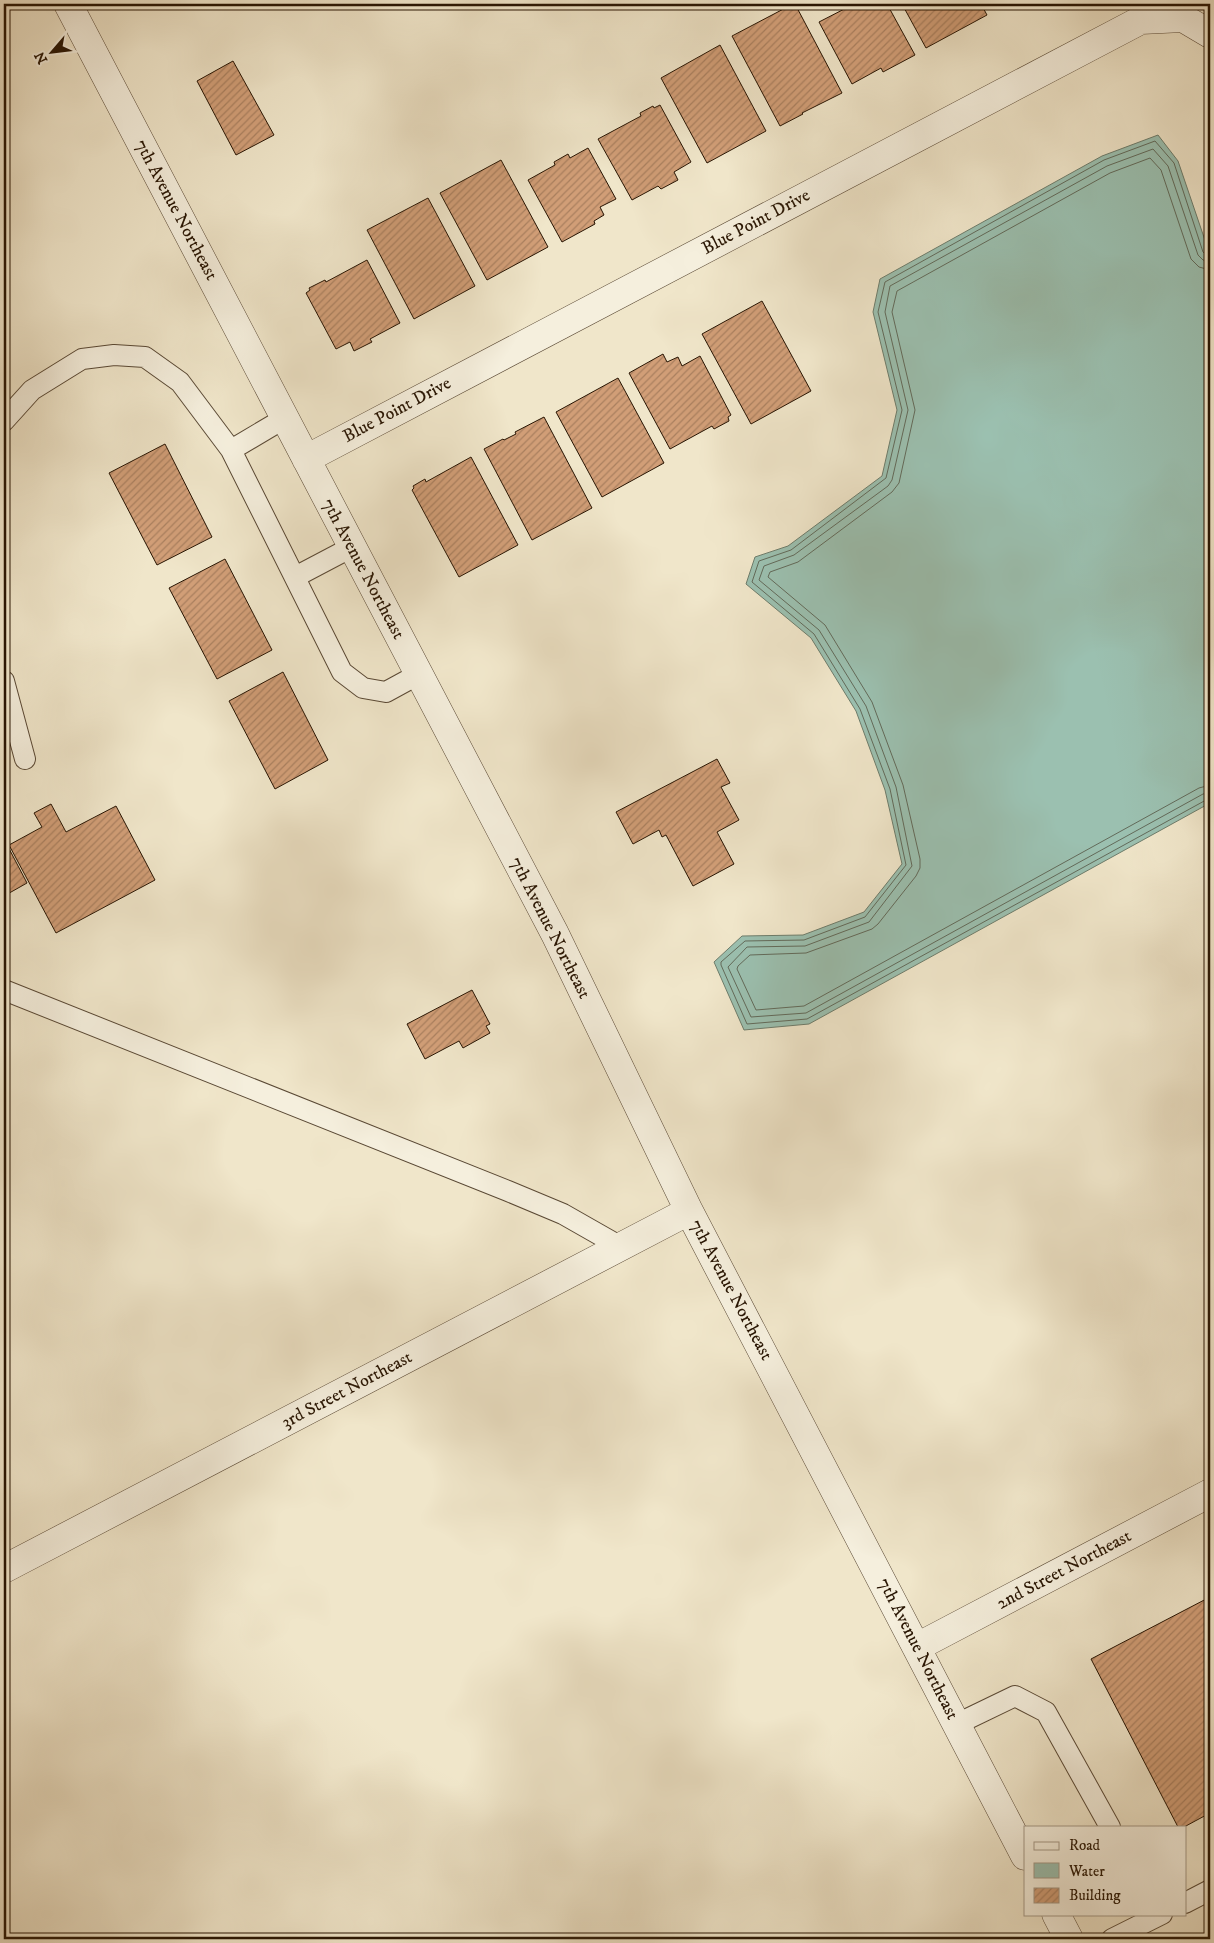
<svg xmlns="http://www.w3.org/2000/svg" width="1214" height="1943" font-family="'IM FELL DW Pica',serif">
<defs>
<pattern id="building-hatch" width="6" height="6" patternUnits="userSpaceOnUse" patternTransform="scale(1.25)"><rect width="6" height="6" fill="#d19e77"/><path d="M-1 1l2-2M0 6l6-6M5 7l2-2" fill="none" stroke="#aa805f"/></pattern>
</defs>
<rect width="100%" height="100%" fill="#f0e6ca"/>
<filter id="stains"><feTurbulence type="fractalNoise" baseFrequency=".004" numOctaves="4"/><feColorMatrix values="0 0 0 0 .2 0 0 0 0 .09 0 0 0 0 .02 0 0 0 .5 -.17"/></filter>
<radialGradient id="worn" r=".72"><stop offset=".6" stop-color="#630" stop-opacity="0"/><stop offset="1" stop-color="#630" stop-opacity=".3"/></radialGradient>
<path fill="#9bc0b0" stroke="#6d7c6b" d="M1158 135 1178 161 1210 255V803L809 1024 744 1030 714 962 742 936 803 935 864 912 902 864 885 790 856 711 811 638 746 584 755 557 788 546 882 476 897 410 873 312 880 279 1102 156Z"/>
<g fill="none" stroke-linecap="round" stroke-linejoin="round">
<path stroke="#626a5a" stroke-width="1" d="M1210 256 1206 255 1203 252 1174 163 1155 141 1104 160 885 282 878 312 902 410 886 478 791 550 759 561 752 582 814 634 860 709 890 789 906 865 865 917 804 940 745 941 721 962V965L747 1024 807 1019 1206 800 1210 799
M1210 262 1203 260 1198 255 1168 166 1153 149 1107 166 890 286 885 312 908 410 892 480 888 486 794 555 764 566 759 580 819 630 866 706 896 787 912 866 869 922 805 946 747 947 728 967 751 1017 806 1013 1203 794 1210 793
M1210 270 1199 267 1191 259 1161 170 1150 158 1110 173 897 291 892 312 915 410 899 483 892 492 798 562 770 572 768 577 825 625 872 702 903 785 920 859V868L916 876 878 924 872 929 806 953 750 955 738 966 737 969 756 1010 804 1006 1199 788 1210 785"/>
</g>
<path fill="url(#building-hatch)" stroke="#281503" d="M793 4H795L842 93 802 113 803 114 780 126 732 36Z
M854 4H887L915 55 883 72 881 68 852 84 819 22Z
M902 4H981L987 15 926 48Z
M720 45 766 131 707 163 661 78Z
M233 61 274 135 236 155 197 81Z
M660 105 691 162 674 172 678 180 661 189 658 186 632 200 598 139 641 116 640 113 653 106 654 108Z
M588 148 616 199 600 207 604 215 594 221 595 224 562 242 528 180 555 165 554 162 568 154 570 158Z
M501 160 548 247 487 280 440 193Z
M428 198 475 286 414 319 367 230Z
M367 260 400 323 370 339 372 342 354 351 350 342 336 349 306 293 310 290 309 288 325 280 326 282Z
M762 301 811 391 751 424 702 334Z
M663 354 667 362 678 357 682 366 700 356 731 415 728 417 729 421 714 429 712 426 670 449 629 373Z
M618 378 664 463 602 497 556 412Z
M544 417 592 508 532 540 484 449 503 439 504 440 516 434 515 432Z
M165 444 212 537 157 565 109 473Z
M471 457 518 545 459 577 412 490 414 488 413 486 425 479 426 482Z
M225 559 272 650 217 679 169 588Z
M283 672 328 760 275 789 229 701Z
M717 759 730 783 721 787 739 820 717 832 734 864 693 886 666 835 662 837 659 830 633 844 616 812Z
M51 804 66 832 116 806 155 880 56 933 9 845 42 827 34 813Z
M4 839 27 883 4 896Z
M472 990 490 1024 486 1026 490 1033 463 1048 459 1041 425 1059 407 1024Z
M1210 1597V1813L1184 1827H1178L1091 1659Z"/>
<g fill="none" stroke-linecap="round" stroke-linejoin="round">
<g stroke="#5a4935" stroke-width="22">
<path id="service" d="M4 421 32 390 82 359 114 355 145 357 180 382 231 450 342 672 363 688 386 692 419 674
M231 450 285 418
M295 577 352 547
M4 681 25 759
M4 990 508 1191 563 1214 621 1247
M957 1724 1015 1696 1046 1712 1110 1827
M1185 1903 1210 1890
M1112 1939 1162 1914"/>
</g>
<g stroke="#5a4935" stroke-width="29">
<path id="minor" d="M68 4 555 934 689 1211 1025 1856
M306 459 1141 20 1183 18 1210 34
M4 1569 689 1211
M917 1647 1210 1493
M1056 1914 1069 1939"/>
</g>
<use href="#service" stroke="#f5efdd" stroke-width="20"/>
<use href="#minor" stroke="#f5efdd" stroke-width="28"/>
</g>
<g text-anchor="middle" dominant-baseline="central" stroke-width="4" stroke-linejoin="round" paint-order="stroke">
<g font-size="18" fill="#281503" stroke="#f5efdd">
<text transform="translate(176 210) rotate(62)">7th Avenue Northeast</text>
<text transform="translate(756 222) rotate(-28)">Blue Point Drive</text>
<text transform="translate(397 410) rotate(-28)">Blue Point Drive</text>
<text transform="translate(363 569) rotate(62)">7th Avenue Northeast</text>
<text transform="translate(550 928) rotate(63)">7th Avenue Northeast</text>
<text transform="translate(731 1290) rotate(62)">7th Avenue Northeast</text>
<text transform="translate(347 1390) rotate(-28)">3rd Street Northeast</text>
<text transform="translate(1064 1570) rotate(-28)">2nd Street Northeast</text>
<text transform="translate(918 1649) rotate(63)">7th Avenue Northeast</text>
</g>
</g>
<rect width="1214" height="1943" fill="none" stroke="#f0e6ca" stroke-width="20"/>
<rect x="5" y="5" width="1204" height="1933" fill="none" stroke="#281503" stroke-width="2.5"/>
<rect x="10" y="10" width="1194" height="1923" fill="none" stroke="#281503"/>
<rect x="1024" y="1826" width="162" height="90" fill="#f5efdd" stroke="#a39886"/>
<rect x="1034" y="1842" width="25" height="8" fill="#f5efdd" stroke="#a39886"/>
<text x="1069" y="1850" font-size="15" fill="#281503">Road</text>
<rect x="1034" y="1863" width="25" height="15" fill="#9bc0b0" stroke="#a39886"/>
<text x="1069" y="1876" font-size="15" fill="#281503">Water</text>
<rect x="1034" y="1888" width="25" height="15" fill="url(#building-hatch)" stroke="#a39886"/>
<text x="1069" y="1900" font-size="15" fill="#281503">Building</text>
<g transform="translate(52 52) rotate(242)" stroke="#f5efdd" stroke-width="4" paint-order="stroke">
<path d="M0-4L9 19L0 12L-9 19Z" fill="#281503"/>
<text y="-8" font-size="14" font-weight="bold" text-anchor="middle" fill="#281503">N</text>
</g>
<rect width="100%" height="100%" filter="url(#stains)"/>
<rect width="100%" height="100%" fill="url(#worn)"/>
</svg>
